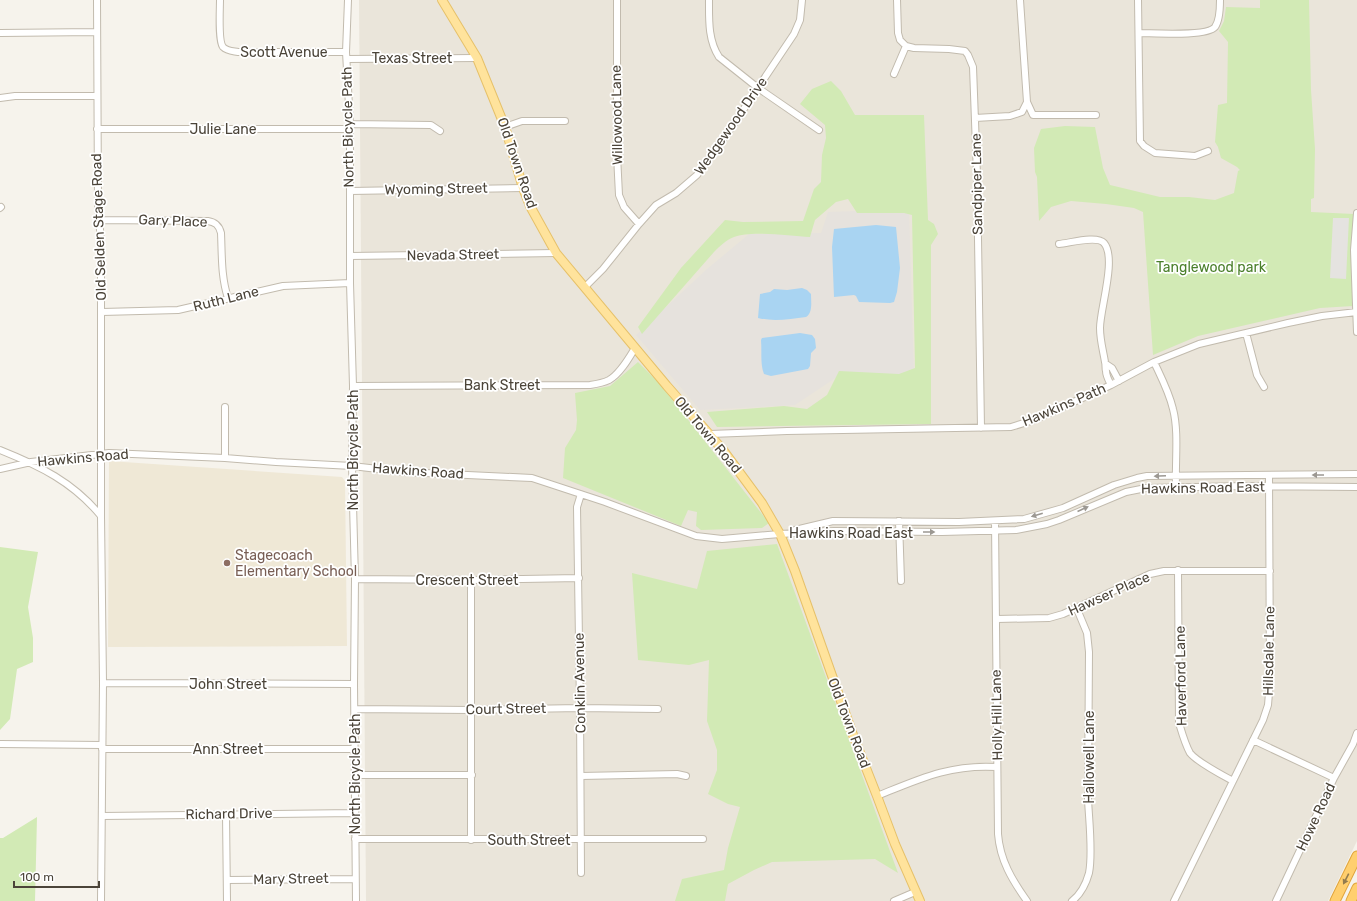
<svg xmlns="http://www.w3.org/2000/svg" width="1357" height="901" font-family="Rubik,sans-serif">
<rect width="100%" height="100%" fill="#f6f3ec"/>
<path fill="#eae5da" d="M359 0H1357V841L1328 901H366Z"/>
<path fill="#e6e2dd" d="M909 209 914 377 843 373 795 405 700 410 636 335 707 269 749 234 821 233 828 212Z"/>
<path fill="#efe8d6" d="M109 461 342 477 345 481 347 646 108 647Z"/>
<path fill="#d2eab5" d="M1260 0H1309L1311 90 1315 149 1314 198 1311 199V212L1354 214 1353 306 1320 308 1198 336 1153 355 1143 212 1134 208 1106 204 1071 201 1051 207 1039 221 1037 177 1035 172 1034 148 1041 129 1065 126 1095 127 1103 168 1110 185 1160 197H1189L1215 200 1234 193 1238 171 1240 170 1237 167 1221 158 1218 147 1215 142 1218 105 1227 103 1228 42 1219 31 1224 21 1226 7 1260 8Z
M831 81 841 91 855 115H924L928 220 934 224 938 234 931 245V424L717 427 707 412 784 406 807 409 827 395 839 371 899 374 915 368 912 215 904 213H857L848 199 836 202 815 220 810 237C790 236 751 230 734 237 726 240 720 246 714 252L642 334 638 327 681 268 725 220 743 222 803 221 814 189 821 182 822 155 826 138 825 125 800 104 812 89Z
M638 362 660 384 769 523 762 528 701 530 696 526 697 512 688 510 681 526 563 478 565 448 576 430 577 420 575 393 610 386Z
M777 544 898 873 875 859 772 862 754 870 728 884 725 901H675L682 879 724 870 728 848 740 807 728 804 708 794 717 770V750L707 721 709 660 689 665 638 660 632 573 697 589 707 551Z
M0 547 38 552 28 607 33 638V662L17 669 10 719 0 730Z
M37 817 35 901H0V838H3Z"/>
<path fill="#e5e3e0" d="M1333 218H1349L1346 279 1330 278Z"/>
<path fill="#a9d4f2" d="M876 225 896 227 900 268 897 292 894 302 890 303 859 302 856 296 854 295 834 297 832 247 834 229Z
M802 288 807 290 811 294C811 301 813 313 806 317 790 319 774 322 758 318L760 294 770 292 774 289 787 290Z
M800 333 812 335 815 339 816 348 811 353 810 366 808 369 771 376 764 374C760 364 762 351 761 340L762 338Z"/>
<g fill="none" stroke-linecap="round" stroke-linejoin="round">
<g stroke="#c2bbae" stroke-width="8">
<path id="minor" d="M97 0 98 204 101 243V516
M220 0C220 9 218 41 223 47 227 51 233 51 238 52H346
M348 0 346 52 350 124V283L353 386 352 466 355 579 354 684 356 901
M617 0V155L619 195 624 207 639 224
M709 0C709 20 708 40 719 57L758 88 819 130
M897 0 898 33 900 40 906 46 914 48 949 49 965 51 968 55 973 67 977 175 981 428
M1138 0 1140 141 1144 146 1155 153 1195 156 1208 151
M0 33 96 32
M1139 33C1153 33 1207 37 1215 27 1220 20 1220 8 1220 0
M347 59 477 58
M894 74 906 46
M0 98 15 96H97
M1027 102 1033 115H1096
M975 118 1010 116 1022 112 1027 102 1020 0
M350 124 431 125 440 131
M505 127 522 121H565
M97 129H349
M350 191 523 188
M0 208 1 207
M1357 213 1354 250 1357 332
M100 220 208 221C215 222 219 225 221 233 222 255 221 277 228 298
M1059 244C1070 243 1097 235 1104 243 1117 258 1100 309 1100 328 1100 340 1103 350 1105 362 1106 365 1105 368 1106 371 1106 376 1109 381 1111 385
M350 256 556 253
M585 287 603 269 639 224 656 205 676 193 697 175 729 131 794 34 800 20 802 0
M102 312 178 310 283 286 350 283
M1246 333 1257 375 1264 387
M1154 362C1161 377 1169 392 1173 409 1179 432 1175 462 1176 487
M1106 364 1112 368 1119 381
M353 386 590 385C597 384 603 383 609 380 620 374 629 358 635 348
M710 434 787 431 1011 427 1034 420 1111 385 1154 362 1199 344 1288 323 1322 316 1357 312
M0 450C40 466 73 482 101 516L103 683 101 901
M225 458V407
M0 469 31 462 109 453 225 458 276 462 352 466 404 472 532 478 605 502 696 536 722 539 780 534 834 531 942 532 1016 530 1047 524 1059 520 1126 492 1146 488 1246 486 1357 487
M581 494 577 507 580 708 581 873
M899 521 901 581
M995 521 998 834C1000 860 1012 880 1027 901
M795 530 833 521 959 522 1024 519 1063 508 1114 485 1137 478 1147 476 1357 474
M1178 570 1179 723C1182 733 1185 744 1190 753 1197 762 1222 775 1233 781
M355 579 471 580 579 578
M471 580V840
M997 619 1049 618 1063 614 1150 574 1164 571H1270
M103 683 354 684
M355 709 471 710 580 708 658 709
M1253 740 1334 778
M0 744 102 745
M102 749H354
M355 775H472
M581 776 677 774 686 776
M877 796C919 779 950 764 997 767
M226 814 227 901
M102 816 355 813
M355 839H703
M227 880 355 879
M894 901 915 892
M1072 901C1081 894 1086 884 1089 873 1093 853 1089 821 1088 799 1088 750 1089 701 1089 652L1087 633 1077 609
M1174 901 1263 720 1268 705 1270 681 1269 476
M1276 901 1334 778 1353 744 1357 733"/>
</g>
<g stroke="#e6c16a" stroke-width="10">
<path id="major" d="M442 0 477 58 505 127 523 188 530 206 556 253 667 386 723 450 762 503 780 534 795 571 853 735 877 796 895 844 920 901"/>
</g>
<g stroke="#e0a43c" stroke-width="11">
<path id="highway" d="M1335 901 1357 856
M1351 901 1357 888"/>
</g>
<use href="#minor" stroke="#fff" stroke-width="6"/>
<use href="#major" stroke="#ffe39c" stroke-width="8"/>
<use href="#highway" stroke="#ffcf6e" stroke-width="9"/>
</g>
<defs><path id="oneway-solid" d="M-6-.8H1V-3.2L6.5 0L1 3.2V.8H-6Z"/></defs>
<g fill="#9c9892">
<use href="#oneway-solid" transform="translate(1318 475) rotate(180)"/>
<use href="#oneway-solid" transform="translate(1160 476) rotate(178)"/>
<use href="#oneway-solid" transform="translate(1083 509) rotate(-24)"/>
<use href="#oneway-solid" transform="translate(1037 515) rotate(164)"/>
<use href="#oneway-solid" transform="translate(929 532)"/>
</g>
<use fill="#937c4e" href="#oneway-solid" transform="translate(1346 879) rotate(117)"/>
<circle fill="#8d6e63" stroke="#fff" stroke-width="1.5" cx="227" cy="563" r="4"/>
<g text-anchor="middle" dominant-baseline="central" stroke-width="3.5" stroke-linejoin="round" paint-order="stroke">
<g font-size="14" fill="#4b4439" stroke="#fff">
<text x="284" y="52">Scott Avenue</text>
<text x="412" y="58">Texas Street</text>
<text transform="translate(617 115) rotate(-91)">Willowood Lane</text>
<text transform="translate(731 126) rotate(-55)">Wedgewood Drive</text>
<text transform="translate(348 127) rotate(-91)">North Bicycle Path</text>
<text x="223" y="129">Julie Lane</text>
<text transform="translate(517 163) rotate(71)">Old Town Road</text>
<text transform="translate(977 184) rotate(-91)">Sandpiper Lane</text>
<text transform="translate(436 189) rotate(-1)">Wyoming Street</text>
<text transform="translate(173 221) rotate(2)">Gary Place</text>
<text transform="translate(99 227) rotate(-92)">Old Selden Stage Road</text>
<text transform="translate(453 255) rotate(-1)">Nevada Street</text>
<text transform="translate(226 299) rotate(-14)">Ruth Lane</text>
<text x="502" y="385">Bank Street</text>
<text transform="translate(1064 405) rotate(-23)">Hawkins Path</text>
<text transform="translate(708 435) rotate(50)">Old Town Road</text>
<text transform="translate(353 450) rotate(-90)">North Bicycle Path</text>
<text transform="translate(83 458) rotate(-5)">Hawkins Road</text>
<text transform="translate(418 471) rotate(4)">Hawkins Road</text>
<text transform="translate(1203 488) rotate(-1)">Hawkins Road East</text>
<text x="851" y="533">Hawkins Road East</text>
<text x="467" y="580">Crescent Street</text>
<text transform="translate(1109 594) rotate(-24)">Hawser Place</text>
<text transform="translate(1269 651) rotate(-89)">Hillsdale Lane</text>
<text transform="translate(1181 676) rotate(-91)">Haverford Lane</text>
<text transform="translate(580 683) rotate(-91)">Conklin Avenue</text>
<text x="228" y="684">John Street</text>
<text transform="translate(506 709) rotate(-1)">Court Street</text>
<text transform="translate(997 715) rotate(-91)">Holly Hill Lane</text>
<text transform="translate(849 723) rotate(69)">Old Town Road</text>
<text x="228" y="749">Ann Street</text>
<text transform="translate(1089 757) rotate(-90)">Hallowell Lane</text>
<text transform="translate(355 774) rotate(-90)">North Bicycle Path</text>
<text transform="translate(229 814) rotate(-1)">Richard Drive</text>
<text transform="translate(1316 817) rotate(-65)">Howe Road</text>
<text x="529" y="840">South Street</text>
<text transform="translate(291 879) rotate(-1)">Mary Street</text>
</g>
<g font-size="14" fill="#4a7f2a" stroke="#fff">
<text x="1211" y="267">Tanglewood park</text>
</g>
<g font-size="14" fill="#785e54" stroke="#fff" text-anchor="start">
<text x="235" y="555">Stagecoach<tspan x="235" dy="16">Elementary School</tspan></text>
</g>
</g>
<path d="M14 881v6h85v-6" fill="none" stroke="#4b4439" stroke-width="2"/>
<text x="20" y="881" font-size="12" fill="#4b4439" stroke="#ffffff" stroke-width="3" paint-order="stroke">100 m</text>
</svg>
